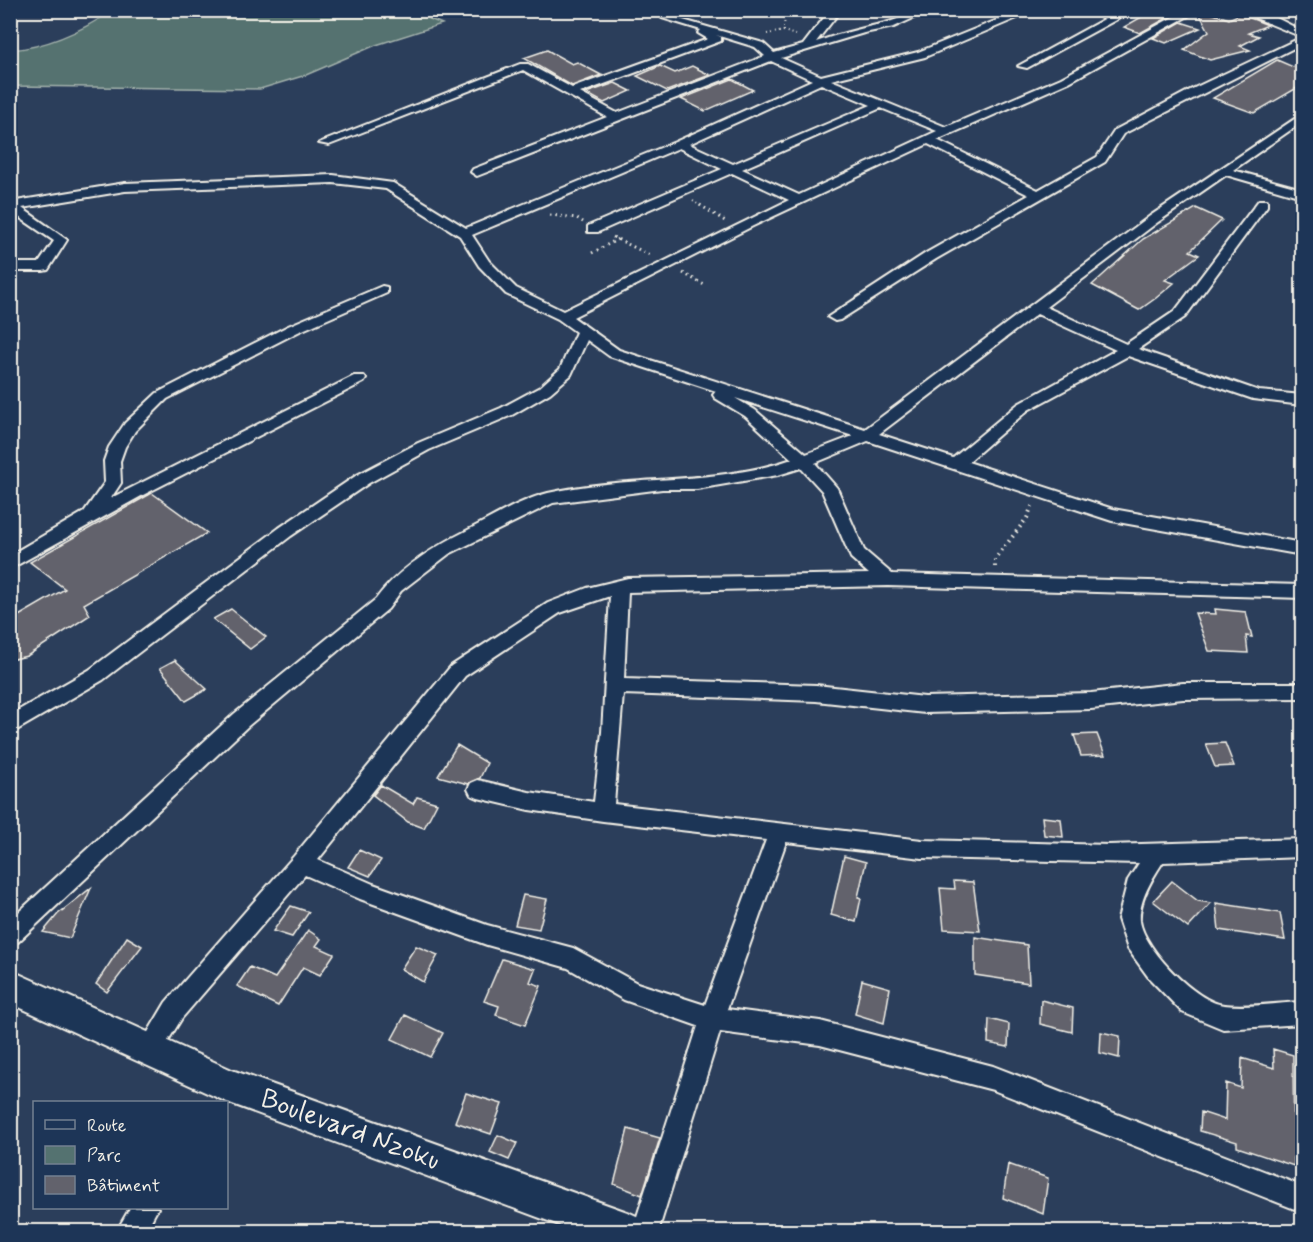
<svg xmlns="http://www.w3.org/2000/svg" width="1313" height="1242" font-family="Mynerve,sans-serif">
<rect width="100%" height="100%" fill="#2b3e5b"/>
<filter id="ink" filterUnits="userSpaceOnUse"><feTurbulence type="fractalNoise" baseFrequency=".0167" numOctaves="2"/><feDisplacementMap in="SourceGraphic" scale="12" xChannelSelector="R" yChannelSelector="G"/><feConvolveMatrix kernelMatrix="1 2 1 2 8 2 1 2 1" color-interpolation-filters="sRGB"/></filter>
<g filter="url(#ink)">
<path fill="#547270" stroke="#a4b2ac" stroke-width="1.5" d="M113 10H443V11L430 19 442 24 376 45 306 75 260 89 11 86V50C47 47 82 31 113 10Z"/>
<path fill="#62626c" stroke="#f4f1e8" stroke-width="1.5" d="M1201 10 1229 19 1240 14 1268 25 1248 33 1259 36 1240 46 1250 50 1210 60 1184 50 1209 31 1199 13Z
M1150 12 1167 18 1140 33 1124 27Z
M1181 22 1200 28 1166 43 1153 38Z
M547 50 572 64 577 62 601 75 572 86 524 58Z
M1277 60 1293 67 1302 61V85L1254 113 1213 98Z
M660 66 675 73 692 66 710 75 667 91 637 76Z
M732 79 753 90 705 111 681 99Z
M615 83 631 91 604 103 586 93Z
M1196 208 1222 220 1190 251 1199 255 1165 280 1174 283 1156 298 1139 310 1092 285 1143 239Z
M152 493 207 533 84 604 90 615 27 656 10 660V621L65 589 30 562Z
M231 609 266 637 250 649 213 619Z
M1215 609 1246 612 1252 637 1246 636 1248 653 1209 651 1195 613 1216 614Z
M175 660 207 689 186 701 160 668Z
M1097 734 1105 755 1081 756 1074 735Z
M1225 743 1234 766 1215 767 1206 744Z
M457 745 487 763 480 778 468 784 438 776Z
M381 785 413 804 417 797 437 803 424 828 408 822 373 795Z
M1042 817 1061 819 1063 837 1044 835Z
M359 850 381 860 370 876 348 867Z
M844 856 866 862 858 897 861 898 856 922 831 915Z
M954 881 973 882 980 931 944 929 940 888 955 889Z
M1172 881 1198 901 1211 903 1188 928 1153 901Z
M91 888 70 938 43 932 58 914Z
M523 895 547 899 539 929 515 925Z
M1216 903 1280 913 1285 940 1219 930Z
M291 906 309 912 292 937 273 931Z
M308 930 321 939 316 946 334 954 320 975 303 967 278 1006 237 986 250 967 275 978Z
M127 937 142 946 107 992 96 984Z
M975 937 1027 945 1029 983 975 975Z
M416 946 438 955 423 982 401 969Z
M502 959 535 969 530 982 541 986 525 1025 496 1015 499 1006 484 1001Z
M862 980 890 988 884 1023 855 1014Z
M1041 1000 1073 1008 1072 1032 1040 1024Z
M405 1015 443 1033 430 1057 392 1039Z
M989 1019 1009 1024 1008 1047 988 1043Z
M1101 1032 1120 1036 1119 1058 1100 1053Z
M1273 1049 1293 1055 1294 1166 1237 1147V1142L1200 1131 1201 1112 1225 1120 1226 1083 1241 1088 1242 1058 1274 1068Z
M466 1093 502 1104 491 1134 455 1122Z
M628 1129 660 1138 642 1195 614 1184Z
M498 1135 517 1143 509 1160 490 1152Z
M1008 1164 1048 1178 1043 1214 1003 1198Z"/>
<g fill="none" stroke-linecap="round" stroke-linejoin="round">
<g stroke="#f4f1e8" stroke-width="4">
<path id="street" d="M830 10H841L816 42C839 34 862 28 885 23 902 19 913 10 931 10L894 27 864 33 781 58 821 76 918 52 1022 10H1036L925 57 831 80 946 127 1061 78 1186 10H1199L1069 82 937 140 1038 190 1097 157 1115 130 1192 89 1302 37 1256 18 1250 10H1261L1302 31V44L1123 134 1105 162 936 259 840 320 835 321 828 317 926 253 1029 195 928 144 753 226 573 317 619 350 865 429 1150 216 1302 114V122L1233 170 1302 189V197L1226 175 1158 222 1046 307 1126 344 1175 311 1259 200H1267V206L1185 317 1138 349 1259 391 1302 395V405L1253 399 1128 356 1028 410 968 462 1113 509 1302 543V555L1112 521 868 441 815 463 837 488 864 550 892 574 1302 585V598L888 586 628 592 624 679 816 685 925 697 1091 693 1183 683H1302V698L1183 699 1091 709 925 713 816 701 623 694 614 804 922 840 1109 845 1302 839V857L1163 862C1153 877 1138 901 1140 921 1144 949 1196 1002 1224 1005 1249 1008 1277 1003 1302 1002V1024L1223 1029 1182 1012 1149 978 1128 949 1118 919 1128 880 1139 863 922 858 786 842 727 1009 820 1021 993 1066 1302 1186V1212L993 1090 820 1045 720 1032 658 1232H632L698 1026 624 1000 568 968 487 945 360 899 305 875 182 1018 158 1057 150 1061 142 1057 138 1049 166 1002 294 856 451 666 548 603 587 588 628 578 869 574 851 558 822 491 801 468 778 475 697 489H662L553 503 449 554 401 591 388 609 248 726 18 942 10 945V920L234 714 376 599C398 569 432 548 466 531 492 518 520 500 548 493 628 474 715 486 792 459L745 416 715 398 713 395 716 391 609 356 587 340 571 375 550 393 512 415 429 450 369 483 291 536 103 680 10 734V715L89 670 279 528 357 475 418 443 501 408 540 387 560 369 576 332 558 319 506 294 479 266 460 236 386 189 333 183 125 191 22 208 67 240 48 270 43 271H10V263H39L54 241 10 211V202L125 183 333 175 393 183 466 228 675 142 812 80 771 61 477 176 471 172 473 169 607 117 523 70 329 145 319 143 520 64H528L572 88 708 39 698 33 701 30 662 18V14L763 43 774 53 803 45ZM716 35 755 47 765 56 617 113 580 93 721 41V37ZM821 84 871 105 733 164 689 144ZM881 108 937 131 799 195 742 169ZM679 148 722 169 588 226V232H598L732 173 789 200 563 311 516 288 489 261 472 235ZM1037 314 1116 350 1018 404 953 458 879 434ZM735 398 853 436 806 454 755 410ZM610 596 602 732 594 802 529 792 478 780 471 783 468 789 471 795 478 798 529 810 603 821 766 840 705 1005 637 983 573 948 487 925 373 884 318 860 465 676 560 613Z
M1121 10H1134L1027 68 1018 66Z
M382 286 387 287V293L298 332 167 399 135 431 125 447 120 461 121 483 111 498 354 376H364L366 379 364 382 145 494 10 569V555L84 512 105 482 104 461 109 447 125 423 157 393 288 326Z
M130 1208H158L145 1232H116Z"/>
</g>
<g stroke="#f4f1e8" stroke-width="4">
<path id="secondary" d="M10 970 232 1070 630 1213 643 1219 648 1232H578L227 1102 10 1003Z"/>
</g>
<path stroke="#f4f1e8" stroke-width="2" stroke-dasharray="1 3" stroke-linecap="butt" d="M785 10 784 31 795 35
M767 34 784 31
M693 201 702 207"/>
<path stroke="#f4f1e8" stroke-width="3" stroke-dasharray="1.5 4" stroke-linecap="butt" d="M700 205 725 221
M550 215 577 218 583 222
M613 237 652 256
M592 253 618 239
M683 273 706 286"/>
<path stroke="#f4f1e8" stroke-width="4" stroke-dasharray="1.5 4.5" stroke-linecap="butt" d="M995 567V559L1027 518 1032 506"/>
<use href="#street" fill="#1d3557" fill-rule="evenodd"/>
<use href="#secondary" fill="#1d3557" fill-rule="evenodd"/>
</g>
</g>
<g text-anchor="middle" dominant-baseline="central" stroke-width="4.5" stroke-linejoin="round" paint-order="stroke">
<g font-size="28" fill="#f4f1e8" stroke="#1d3557">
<text transform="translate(350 1130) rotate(20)">Boulevard Nzoku</text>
</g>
</g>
<rect width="1313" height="1242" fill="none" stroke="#1d3557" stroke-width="36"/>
<rect x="18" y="18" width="1277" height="1206" fill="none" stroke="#f4f1e8" stroke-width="2" filter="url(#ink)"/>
<rect x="33" y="1101" width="195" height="108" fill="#1d3557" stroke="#738091" stroke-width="1.5"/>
<rect x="45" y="1120" width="30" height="9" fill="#1d3557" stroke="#738091" stroke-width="1.5"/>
<text x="87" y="1131" font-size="18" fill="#f4f1e8">Route</text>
<rect x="45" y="1146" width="30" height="18" fill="#547270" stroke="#738091" stroke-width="1.5"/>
<text x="87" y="1161" font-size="18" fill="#f4f1e8">Parc</text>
<rect x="45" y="1176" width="30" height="18" fill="#62626c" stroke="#738091" stroke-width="1.5"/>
<text x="87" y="1191" font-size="18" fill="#f4f1e8">Bâtiment</text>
</svg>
